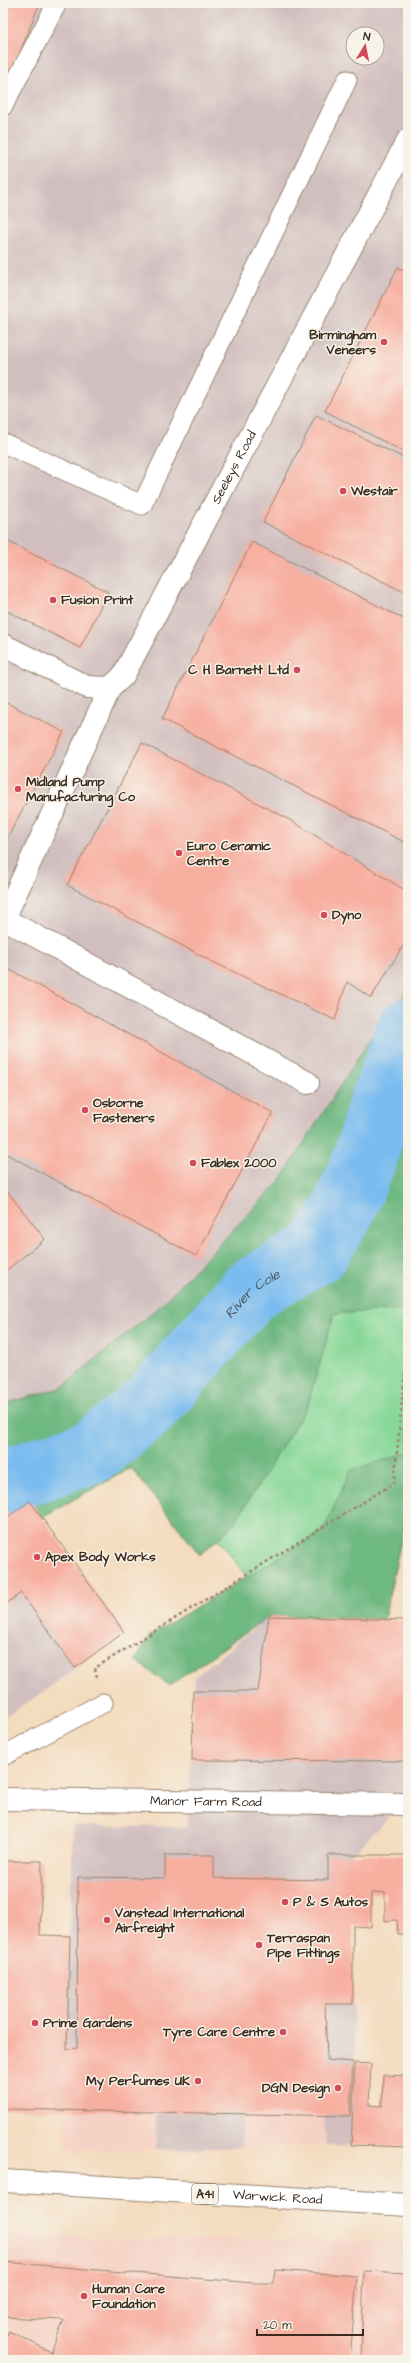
<svg xmlns="http://www.w3.org/2000/svg" width="411" height="2363" font-family="'Architects Daughter',sans-serif">
<rect width="100%" height="100%" fill="#f7f3e8"/>
<filter id="ink" filterUnits="userSpaceOnUse"><feTurbulence type="fractalNoise" baseFrequency=".025" numOctaves="2"/><feDisplacementMap in="SourceGraphic" scale="8" xChannelSelector="R" yChannelSelector="G"/><feConvolveMatrix kernelMatrix="1 2 1 2 8 2 1 2 1" color-interpolation-filters="sRGB"/></filter>
<filter id="wash" filterUnits="userSpaceOnUse"><feTurbulence type="fractalNoise" baseFrequency=".012" numOctaves="4" result="noise"/><feDisplacementMap in="SourceGraphic" scale="16" xChannelSelector="R" yChannelSelector="G"/><feGaussianBlur stdDeviation="0.9" result="paint"/><feColorMatrix in="noise" values="0 0 0 0 0 0 0 0 0 0 0 0 0 0 0 0 0 1.4 0 .05"/><feComposite in="paint" operator="in"/></filter>
<g filter="url(#wash)">
<rect width="100%" height="100%" fill="#f4dcbf"/>
<path fill="#f6d2c5" d="M240 2004 324 2115 326 2146 241 2147Z
M66 2049H156V2150H66Z
M3 2235 42 2237 408 2241V2311L377 2360H3Z"/>
<path fill="#d1bfbf" fill-rule="evenodd" d="M3 3H408V990L371 1037 280 1181 160 1306 61 1389 14 1482 42 1517 124 1632 39 1695 3 1718ZM353 34H377V58H353Z
M269 1616 408 1620V1797L352 1855 353 2004 355 2063 351 2145 326 2146 324 2115 240 2005 241 2147 156 2150V2049H66L73 1826 187 1827 195 1677Z"/>
<path fill="#88d899" stroke="#62815c" d="M408 1309V1507L384 1619 286 1618 253 1585 218 1539 233 1525 307 1407 334 1313Z"/>
<path fill="#6eb881" stroke="#547150" d="M408 990V1309L334 1314 307 1407 233 1525 200 1555 131 1468 42 1517 20 1490 14 1474H3V1404L61 1388 160 1306 280 1181 371 1037Z
M408 1453V1507L384 1619 269 1616 169 1686 136 1660 150 1635 323 1531 351 1470Z"/>
<g fill="none" stroke-linecap="round" stroke-linejoin="round">
<path stroke="#7abcef" stroke-width="64" id="s1" d="M3 1482 93 1451 150 1405 252 1289 317 1252 343 1211 366 1156 376 1118 408 1030"/>
</g>
<g id="blocks">
<path fill="#f7afa0" d="M3 3H40L5 89 3 88Z
M398 267 408 272V454L325 411Z
M316 415 408 460V594L263 522Z
M3 539 108 592 80 648 3 609Z
M252 542 408 621V844L162 719Z
M3 701 64 732 3 846Z
M142 743 290 820 408 892V938L371 998 347 982 335 1020 215 963 67 885Z
M3 966 273 1113 196 1256 3 1152Z
M3 1186 45 1239 3 1273Z
M30 1501 124 1632 75 1668 21 1593 3 1606V1520Z
M269 1616 408 1620V1761L192 1760 193 1691H258Z
M165 1855H214V1878L328 1880V1855H408V1934H398L397 1920 385 1921V1892L371 1893V1927L353 1926V2004H325L327 2060 353 2062 350 2116 3 2109V1861H42L40 1935 70 1936 67 2049 77 2048 78 1877 165 1878Z
M355 2063 371 2064 369 2105 382 2106 383 2075 408 2076V2147L351 2145Z
M3 2262 253 2283H273L275 2270 357 2276 350 2360H3V2342L9 2331 51 2352 64 2320 3 2317Z
M364 2271 408 2273V2360H361Z"/>
</g>
</g>
<g filter="url(#ink)">
<use href="#blocks" fill-opacity="0" stroke="#98836e" stroke-width="1"/>
<g fill="none" stroke-linecap="round" stroke-linejoin="round">
<g stroke="#98836e" stroke-width="21">
<path id="lane" d="M3 106 57 3
M3 443 142 505 347 80
M3 1756 103 1703"/>
</g>
<g stroke="#98836e" stroke-width="24">
<g id="street">
<path id="s2" d="M3 645 87 687 110 688 123 676 408 140"/>
<path d="M110 688 4 919 308 1083"/>
<path id="s3" d="M3 1799 408 1804"/>
</g>
</g>
<g stroke="#98836e" stroke-width="24">
<g id="highway">
<path id="s4" d="M3 2181 408 2205"/>
</g>
</g>
<path stroke="#98836e" stroke-width="2.5" stroke-dasharray="3 3" stroke-linecap="butt" d="M97 1677 95 1668 394 1483 408 1341"/>
<use href="#lane" stroke="#fff" stroke-width="19"/>
<use href="#street" stroke="#fff" stroke-width="22"/>
<use href="#highway" stroke="#fff" stroke-width="22"/>
</g>
</g>
<g fill="#d1495b" stroke="#f7f3e8" stroke-width="1.5">
<circle cx="384" cy="342" r="4"/>
<circle cx="343" cy="491" r="4"/>
<circle cx="53" cy="600" r="4"/>
<circle cx="297" cy="670" r="4"/>
<circle cx="18" cy="789" r="4"/>
<circle cx="179" cy="853" r="4"/>
<circle cx="324" cy="915" r="4"/>
<circle cx="85" cy="1110" r="4"/>
<circle cx="193" cy="1163" r="4"/>
<circle cx="37" cy="1557" r="4"/>
<circle cx="285" cy="1902" r="4"/>
<circle cx="107" cy="1920" r="4"/>
<circle cx="259" cy="1945" r="4"/>
<circle cx="35" cy="2023" r="4"/>
<circle cx="283" cy="2032" r="4"/>
<circle cx="198" cy="2081" r="4"/>
<circle cx="338" cy="2088" r="4"/>
<circle cx="84" cy="2296" r="4"/>
</g>
<g text-anchor="middle" dominant-baseline="central" stroke-width="3" stroke-linejoin="round" paint-order="stroke">
<rect fill="#f7f3e8" stroke="#73665b" stroke-width="1" x="192" y="2184" width="26" height="20" rx="3"/>
<g font-size="12" font-weight="bold" fill="#3b2a1e">
<text x="205" y="2194">A41</text>
</g>
<g font-size="13" font-weight="bold" fill="#3b2a1e" stroke="#f7f3e8" text-anchor="start">
<text x="376" y="335" text-anchor="end">Birmingham<tspan x="376" dy="15">Veneers</tspan></text>
<text x="351" y="491">Westair</text>
<text x="61" y="600">Fusion Print</text>
<text x="289" y="670" text-anchor="end">C H Barnett Ltd</text>
<text x="26" y="782">Midland Pump<tspan x="26" dy="15">Manufacturing Co</tspan></text>
<text x="187" y="846">Euro Ceramic<tspan x="187" dy="15">Centre</tspan></text>
<text x="332" y="915">Dyno</text>
<text x="93" y="1103">Osborne<tspan x="93" dy="15">Fasteners</tspan></text>
<text x="201" y="1163">Fablex 2000</text>
<text x="45" y="1557">Apex Body Works</text>
<text x="293" y="1902">P &amp; S Autos</text>
<text x="115" y="1913">Vanstead International<tspan x="115" dy="15">Airfreight</tspan></text>
<text x="267" y="1938">Terraspan<tspan x="267" dy="15">Pipe Fittings</tspan></text>
<text x="43" y="2023">Prime Gardens</text>
<text x="275" y="2032" text-anchor="end">Tyre Care Centre</text>
<text x="190" y="2081" text-anchor="end">My Perfumes UK</text>
<text x="330" y="2088" text-anchor="end">DGN Design</text>
<text x="92" y="2289">Human Care<tspan x="92" dy="15">Foundation</tspan></text>
</g>
<g font-size="13" fill="#3b2a1e" stroke="#f7f3e8">
<text stroke="none"><textPath href="#s2" startOffset="371">Seeleys Road</textPath></text>
<text stroke="none"><textPath href="#s3" startOffset="203">Manor Farm Road</textPath></text>
<text stroke="none"><textPath href="#s4" startOffset="275">Warwick Road</textPath></text>
</g>
<g font-size="14" font-style="italic" fill="#4e565d" stroke="#f7f3e8">
<text stroke="none"><textPath href="#s1" startOffset="320">River Cole</textPath></text>
</g>
</g>
<rect width="411" height="2363" fill="none" stroke="#f7f3e8" stroke-width="16"/>
<g transform="translate(365 46) rotate(10)"><circle r="19" fill="#f7f3e8" stroke="#aca397"/>
<path d="M0-3L7 15L0 10L-7 15Z" fill="#d1495b"/>
<text y="-6" font-size="11" font-weight="bold" text-anchor="middle" fill="#3b2a1e">N</text>
</g>
<path d="M257 2329v6h106v-6" fill="none" stroke="#3b2a1e" stroke-width="2"/>
<text x="263" y="2329" font-size="12" fill="#3b2a1e" stroke="#f7f3e8" stroke-width="3" paint-order="stroke">20 m</text>
</svg>
